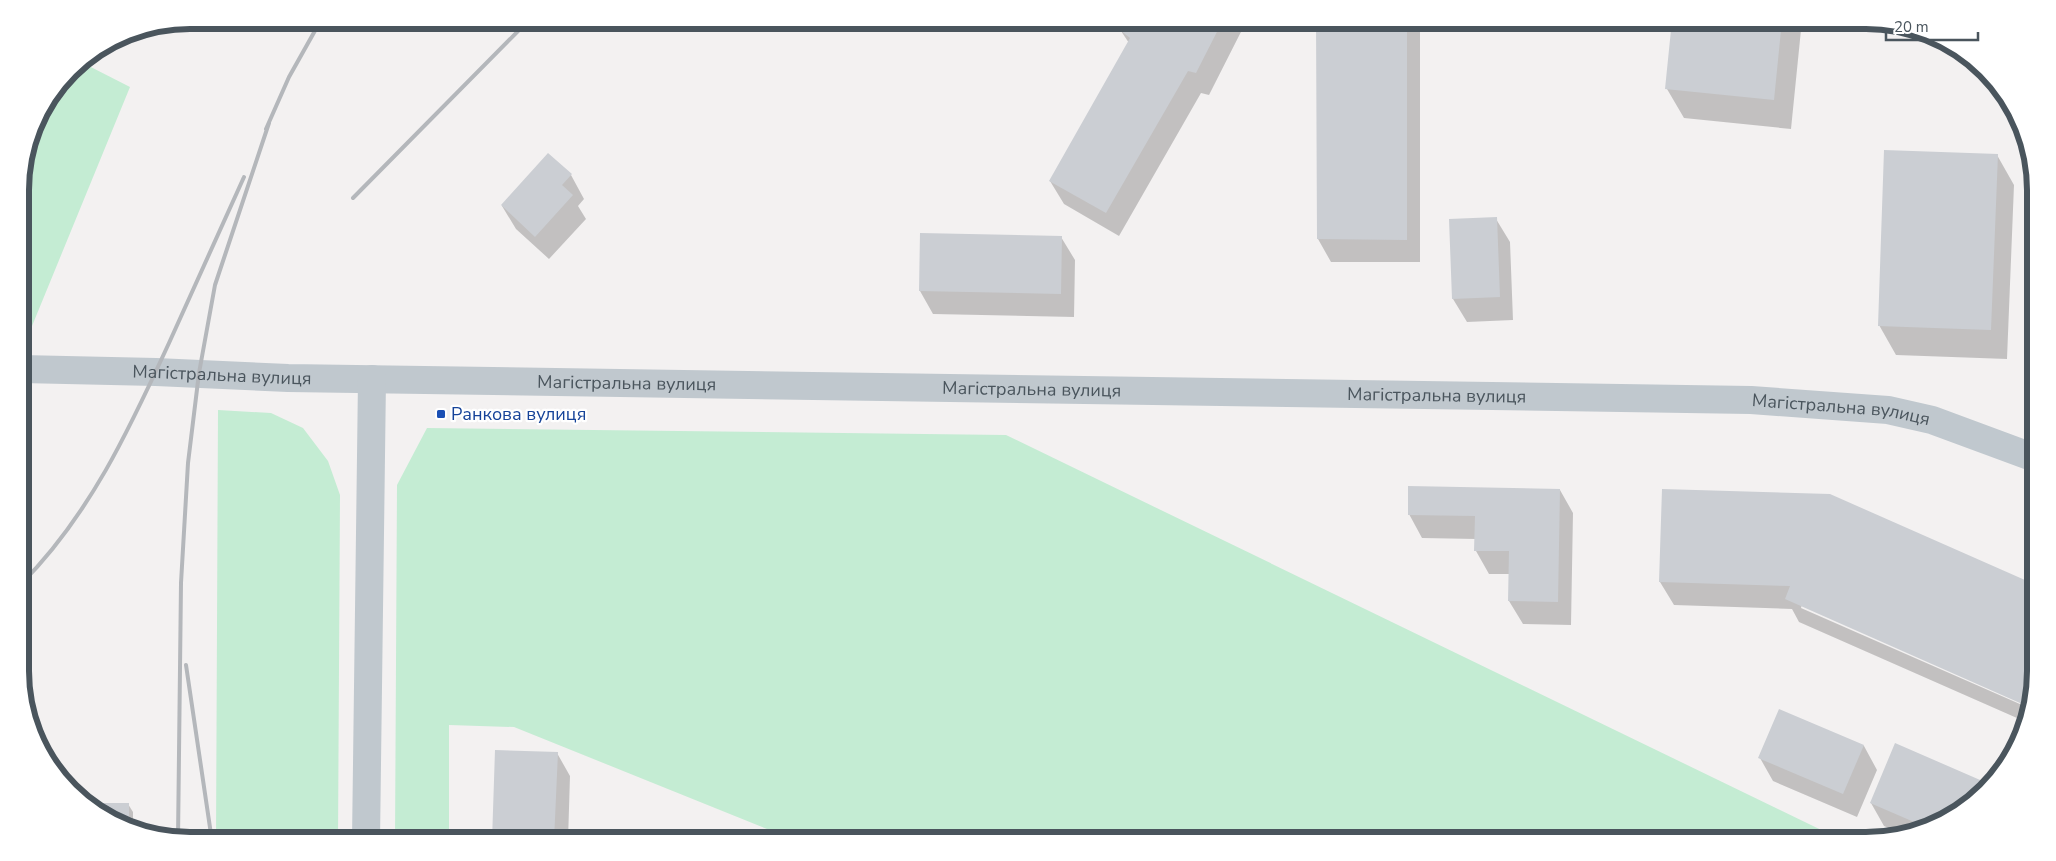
<svg xmlns="http://www.w3.org/2000/svg" width="2056" height="861" font-family="'Nunito Sans',sans-serif">
<rect width="100%" height="100%" fill="#f3f1f1"/>
<path fill="#c4ecd3" d="M79 61 130 87 23 348H21L20 178 37 115Z
M218 410 271 413 303 428 328 461 340 495 338 841H216Z
M427 428 1006 435 1844 841H797L514 727 449 725V841H395L397 485Z"/>
<path fill="#0003" d="M1138 20H1247L1209 95 1201 93 1119 236 1064 204 1050 181 1129 43 1121 31Z
M1317 20H1420V262H1331L1318 239Z
M1674 20H1802L1791 129 1684 118 1667 89Z
M548 155 571 175 584 199 578 206 586 219 549 259 516 229 502 206Z
M1997 155 2014 185 2007 359 1896 355 1879 325Z
M1496 219 1510 242 1513 320 1467 322 1453 299Z
M1061 237 1075 260 1074 317 933 314 920 291Z
M1560 490 1573 513 1571 625 1523 624 1509 601 1510 574H1489L1476 551V539L1422 538 1409 514Z
M1830 496 1801 608 2029 708 2026 722 1799 622 1792 609 1674 605 1660 582Z
M1780 711 1864 746 1877 770 1857 817 1773 781 1760 758Z
M1895 745 1987 784 1969 806 1921 832 1905 835 1884 826 1871 803Z
M557 753 570 776 568 841H493Z
M94 804H128L133 812V830L125 828Z"/>
<path fill="#cbced3" d="M1136 20H1223L1196 73 1188 71 1106 213 1049 181 1130 38 1120 30Z
M1316 20H1407V240L1317 239Z
M1672 20H1782L1774 100 1665 89Z
M1884 150 1998 154 1991 330 1878 326Z
M548 153 572 174 562 185 573 195 535 237 501 205Z
M1497 217 1500 297 1452 299 1449 219Z
M920 233 1062 236 1061 294 919 291Z
M1408 486 1560 489 1558 602 1508 601 1509 551H1474L1475 516 1408 515Z
M1662 489 1830 494 2036 585V672L2029 707 1785 599 1790 586 1659 582Z
M1779 709 1864 745 1843 794 1758 758Z
M1895 743 1987 783 1969 806 1928 828 1870 803Z
M495 750 558 752 554 841H492Z
M92 803H129V829L125 828Z"/>
<g fill="none" stroke-linecap="round" stroke-linejoin="round">
<g stroke="#c0c8ce" stroke-width="28">
<path id="s1" d="M21 369 156 372 288 378 1751 400 1888 410 1932 420 2035 458"/>
<path d="M366 841 372 379"/>
</g>
<path stroke="#b4b7bb" stroke-width="4" d="M266 129 289 77 321 20
M353 198 529 20
M21 584C89 516 129 430 169 343 194 287 219 232 244 177
M186 665 212 841
M178 839 181 583 188 463 199 373 215 285 269 123"/>
</g>
<rect fill="#1a4fb4" stroke="#fff" stroke-width="2" x="436" y="409" width="10" height="10" rx="2.5"/>
<g text-anchor="middle" dominant-baseline="central" stroke-width="4.5" stroke-linejoin="round" paint-order="stroke">
<g font-size="18" fill="#4a555d" stroke="#fff">
<text stroke="none"><textPath href="#s1" startOffset="201">Магістральна вулиця</textPath></text>
<text stroke="none"><textPath href="#s1" startOffset="606">Магістральна вулиця</textPath></text>
<text stroke="none"><textPath href="#s1" startOffset="1011">Магістральна вулиця</textPath></text>
<text stroke="none"><textPath href="#s1" startOffset="1416">Магістральна вулиця</textPath></text>
<text stroke="none"><textPath href="#s1" startOffset="1821">Магістральна вулиця</textPath></text>
</g>
<g font-size="18" fill="#164399" stroke="#fff" text-anchor="start">
<text x="451" y="414">Ранкова вулиця</text>
</g>
</g>
<path d="M0 0H2056V861H0ZM190 29H1866A161 161 0 0 1 2027 190V671A161 161 0 0 1 1866 832H190A161 161 0 0 1 29 671V190A161 161 0 0 1 190 29Z" fill="#fff" fill-rule="evenodd"/>
<path fill="none" stroke="#4a555d" stroke-width="6" d="M190 29H1866A161 161 0 0 1 2027 190V671A161 161 0 0 1 1866 832H190A161 161 0 0 1 29 671V190A161 161 0 0 1 190 29Z"/>
<path d="M1886 32v8h92v-8" fill="none" stroke="#4a555d" stroke-width="2.5"/>
<text x="1894" y="32" font-size="15" fill="#4a555d" stroke="#ffffff" stroke-width="4" paint-order="stroke">20 m</text>
</svg>
